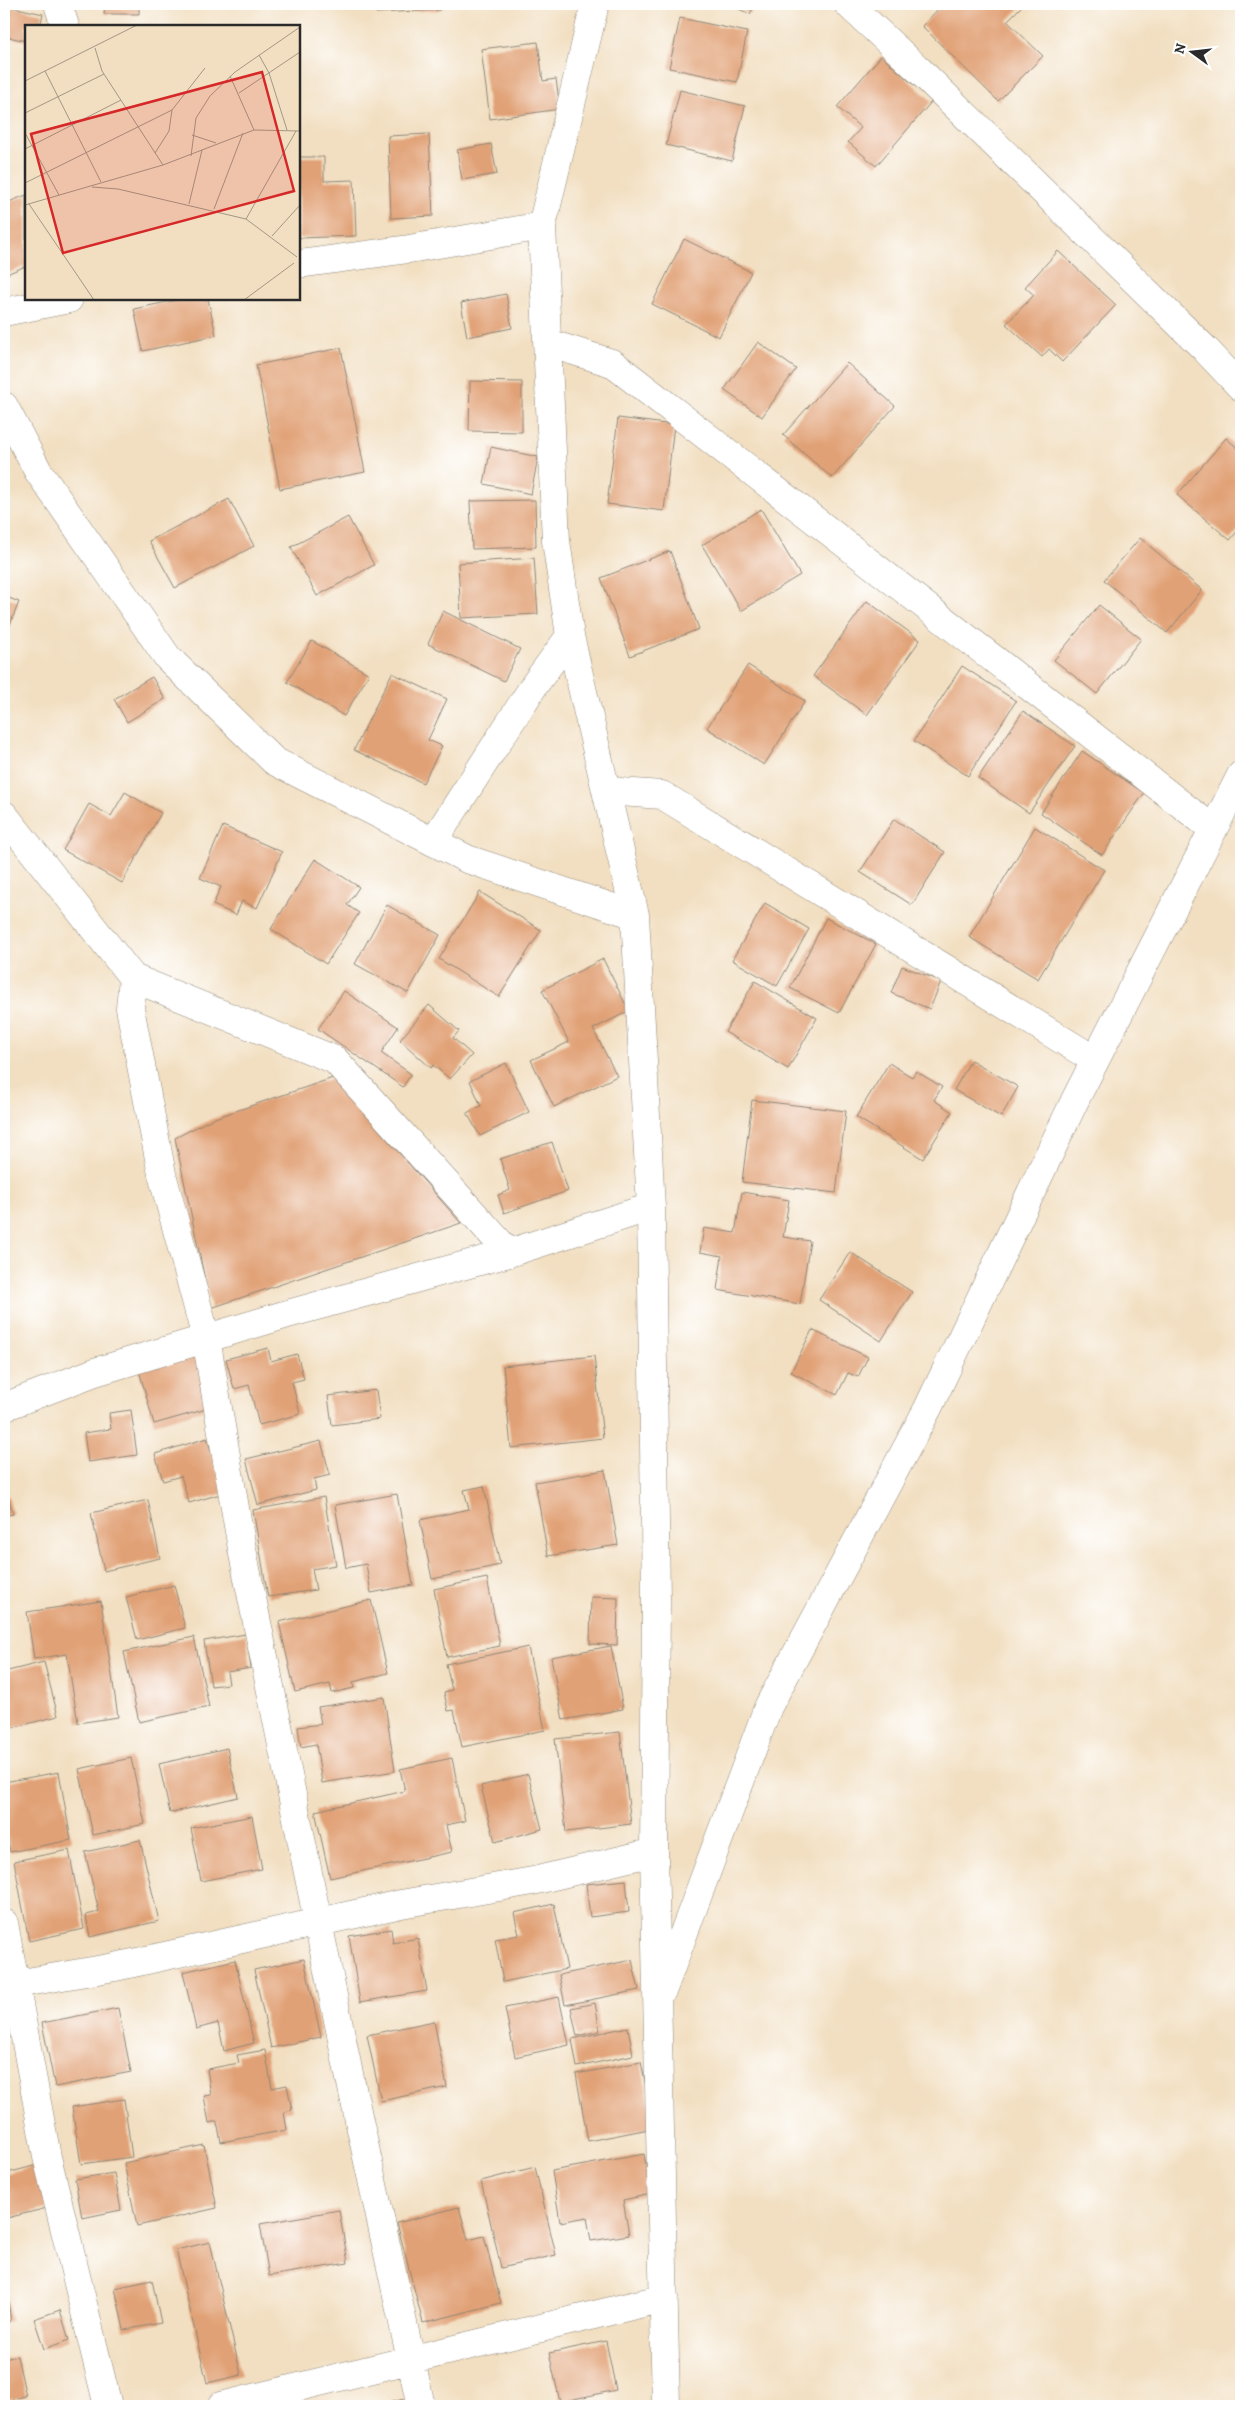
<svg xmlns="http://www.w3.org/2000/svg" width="1245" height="2410" font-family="Alegreya,serif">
<rect width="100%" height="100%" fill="#fff"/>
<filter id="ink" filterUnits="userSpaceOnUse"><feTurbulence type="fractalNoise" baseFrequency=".02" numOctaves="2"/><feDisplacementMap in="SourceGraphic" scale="10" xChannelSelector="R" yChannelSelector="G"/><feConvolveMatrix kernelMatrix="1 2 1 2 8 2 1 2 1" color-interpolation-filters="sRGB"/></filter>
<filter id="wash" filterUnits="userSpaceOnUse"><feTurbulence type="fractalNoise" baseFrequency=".0096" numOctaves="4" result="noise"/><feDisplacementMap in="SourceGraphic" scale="20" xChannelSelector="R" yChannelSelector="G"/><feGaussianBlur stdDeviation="1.12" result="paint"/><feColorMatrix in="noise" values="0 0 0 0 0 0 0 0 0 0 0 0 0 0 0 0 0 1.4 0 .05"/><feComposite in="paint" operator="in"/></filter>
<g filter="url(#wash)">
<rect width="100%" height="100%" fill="#f2dfc1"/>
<g id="blocks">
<path fill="#e1a176" d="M105 4H139V14H104Z
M312 4H327V6L312 5Z
M376 4H440V10L376 13Z
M733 4H755L750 14 732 6Z
M943 4H1024L1007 21 1043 56 998 101 922 26Z
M4 5 43 14 40 26H26V41L4 36Z
M680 18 747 32 737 82 669 68Z
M538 42 543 81 556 79 560 109 490 119 481 49Z
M881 56 932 101 876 166 848 142 861 128 837 107Z
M680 90 745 106 732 161 666 145Z
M429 134 433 216 391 218 388 136Z
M491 144 497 174 462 180 457 150Z
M299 157H324V181L354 180 356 236 299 238Z
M26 195V266L4 275V204Z
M684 239 751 272 719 337 652 304Z
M1058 251 1116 305 1062 362 1049 349 1042 357 1006 324 1034 295 1025 287Z
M506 294 512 328 467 337 461 303Z
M181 299H208L216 335 143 351 134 309Z
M758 342 796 369 762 417 724 390Z
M341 348 365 472 280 489 256 365Z
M847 363 895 406 832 478 783 435Z
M470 381 522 382V432L469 431Z
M618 418 674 425 664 511 607 504Z
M1226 438 1241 451V527L1230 540 1177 495Z
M491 447 538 457 531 494 484 484Z
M229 499 254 546 175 588 149 541Z
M535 500 536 547 472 549 470 501Z
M761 509 800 575 741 611 702 545Z
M348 517 374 565 317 596 291 547Z
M1140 538 1202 590 1167 633 1104 580Z
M670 551 699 629 630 656 601 578Z
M534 558 538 614 461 618 458 563Z
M4 596 19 602 4 639Z
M867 601 920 640 867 715 813 676Z
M1099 605 1141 639 1097 694 1054 660Z
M443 611 520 649 504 681 428 644Z
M312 641 369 674 344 716 287 682Z
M748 665 805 701 764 765 707 728Z
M962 666 1016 701 968 776 914 741Z
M392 673 447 699 428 740 442 746 423 783 354 750Z
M152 677 165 699 127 722 114 699Z
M1023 711 1075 746 1029 813 978 778Z
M1082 751 1144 793 1102 855 1041 813Z
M125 792 161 813 122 883 63 850 89 804 111 816Z
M894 819 945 852 912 905 860 872Z
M223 826 282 852 257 908 242 901 236 915 213 905 221 887 200 878Z
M1035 827 1104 870 1038 979 969 937Z
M315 859 359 887 347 905 359 913 326 964 271 929Z
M480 892 541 930 499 997 439 959Z
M765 903 809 929 777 986 732 960Z
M387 905 440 935 408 993 355 964Z
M826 918 876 944 839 1013 790 988Z
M603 959 629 1011 593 1029 617 1076 554 1107 531 1060 569 1042 542 990Z
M902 966 941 981 930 1009 891 993Z
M755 981 817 1018 788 1069 725 1032Z
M344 991 398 1027 381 1053 411 1074 403 1087 318 1029Z
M429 1005 459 1031 453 1038 472 1055 450 1079 433 1065 431 1068 400 1040Z
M971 1060 1018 1087 1001 1117 954 1090Z
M506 1063 529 1112 480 1136 467 1113 481 1106 470 1081Z
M889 1063 912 1077 916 1071 942 1087 934 1100 952 1112 923 1159 856 1117Z
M333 1078 461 1223 211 1308 175 1138 212 1119Z
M752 1100 846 1111 836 1193 742 1182Z
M552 1142 568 1191 504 1213 498 1195 510 1190 500 1159Z
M742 1192 789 1200 783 1237 810 1241 800 1304 717 1290 722 1256 700 1252 704 1228 735 1233Z
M850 1252 912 1292 881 1341 819 1300Z
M812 1330 868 1357 858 1377 848 1373 837 1395 791 1372Z
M268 1348 271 1361 297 1354 304 1379 292 1382 300 1414 259 1425 249 1385 234 1389 226 1359Z
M194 1351 210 1408 154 1424 138 1367Z
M594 1356 603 1438 511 1448 503 1366Z
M376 1390 380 1419 332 1425 328 1396Z
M131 1410 137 1455 88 1462 84 1433 111 1429 109 1413Z
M207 1438 224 1493 189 1503 181 1476 163 1481 155 1454Z
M321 1441 330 1475 314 1479 316 1490 258 1505 246 1459Z
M605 1470 618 1545 548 1556 535 1482Z
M4 1482 13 1514 4 1516Z
M484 1486 500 1565 432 1579 420 1520 469 1509 464 1490Z
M397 1494 413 1585 371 1593 366 1564 346 1568 335 1505Z
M324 1497 336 1565 312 1569 316 1590 268 1597 253 1510Z
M148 1500 160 1558 104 1571 91 1513Z
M487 1578 500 1646 447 1657 434 1589Z
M174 1585 185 1628 137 1640 126 1597Z
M591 1597 618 1598 617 1645 590 1644Z
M371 1600 388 1673 353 1682 354 1688 332 1693 330 1684 295 1692 279 1622Z
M101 1601 118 1717 78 1723 67 1654 34 1659 27 1612Z
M5 1606 7 1624 4 1625V1607Z
M246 1634 251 1668 227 1672 229 1684 211 1686 204 1641Z
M194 1637 209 1707 139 1722 124 1652Z
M611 1646 623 1709 563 1720 551 1657Z
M528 1647 545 1730 462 1747 454 1710 448 1711 444 1692 452 1690 446 1664Z
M44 1662 58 1716 4 1730V1672Z
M384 1697 395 1771 322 1783 316 1744 301 1747 298 1727 321 1724 318 1707Z
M620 1732 631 1824 566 1832 555 1739Z
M227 1748 238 1797 170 1813 159 1764Z
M131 1758 145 1824 93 1835 79 1769Z
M452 1758 465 1821 446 1825 452 1852 330 1878 315 1811 405 1791 400 1769Z
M59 1772 71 1840 10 1852 4 1818V1782Z
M528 1774 542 1829 495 1842 481 1786Z
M252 1816 262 1869 201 1881 191 1828Z
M140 1840 159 1921 90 1937 86 1915 99 1912 85 1852Z
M69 1850 84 1929 29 1941 14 1861Z
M626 1880 629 1912 590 1917 586 1884Z
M554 1904 567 1969 503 1982 495 1939 519 1935 514 1913Z
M391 1929 393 1943 418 1938 427 1991 360 2002 349 1936Z
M304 1959 321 2037 271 2048 254 1970Z
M235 1960 254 2043 224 2051 218 2023 196 2029 183 1972Z
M632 1960 639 1990 565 2005 559 1975Z
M559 1997 569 2045 515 2057 505 2008Z
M595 2003 600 2031 577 2036 571 2008Z
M118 2008 131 2072 55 2087 42 2023Z
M434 2021 447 2087 381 2101 367 2035Z
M628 2027 633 2055 577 2067 572 2039Z
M265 2050 272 2088 287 2085 292 2110 284 2112 287 2130 221 2142 217 2121 209 2123 204 2096 211 2095 207 2069 239 2063 237 2055Z
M641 2062 654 2128 588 2141 576 2074Z
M124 2099 132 2157 81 2164 72 2107Z
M204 2145 217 2208 137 2226 124 2163Z
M644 2154 651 2194 623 2200 629 2235 591 2241 587 2217 560 2222 552 2171Z
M37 2165 47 2208 7 2218 4 2202V2174Z
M535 2167 556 2255 501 2268 481 2181Z
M114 2173 121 2210 82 2218 75 2179Z
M459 2207 468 2240 484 2236 501 2303 423 2323 397 2223Z
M339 2210 348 2263 269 2276 260 2224Z
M210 2242 241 2375 207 2383 176 2250Z
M4 2276 11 2321 4 2322Z
M152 2280 161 2323 124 2330 115 2288Z
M60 2310 69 2340 44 2349 34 2319Z
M606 2341 616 2390 560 2402 549 2353Z
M17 2356 26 2396 4 2401V2359Z
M404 2399 406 2406H379Z"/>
</g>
</g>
<g filter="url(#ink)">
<use href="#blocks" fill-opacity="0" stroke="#8e8576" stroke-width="1"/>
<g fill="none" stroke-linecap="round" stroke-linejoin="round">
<g stroke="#8e8576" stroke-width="29">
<path id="street" d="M58 4 65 26
M595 4 542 226 556 541 570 636 635 915 651 1207 656 1602 654 1852 666 2406
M848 4 919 70 1205 349 1241 387
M299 264 409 249 542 226
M4 312 69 299
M548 343 612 363 1213 829
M4 406 38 471 168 658 274 761 467 859 635 915
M606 791 662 795 1095 1060
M4 815 133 978 335 1060 509 1253
M433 842 535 684 570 636
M133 978 130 1008 162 1174 206 1338 242 1549 349 2074 421 2406
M4 1407 95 1372 284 1315 509 1253 651 1207
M4 1923 47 2157 108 2406
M4 1986 115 1967 401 1904 533 1881 654 1852
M663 1989 768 1707 928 1408 1077 1096 1241 775
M221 2406 664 2298"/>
</g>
<use href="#street" stroke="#fff" stroke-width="28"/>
</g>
</g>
<g transform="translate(25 25)">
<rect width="275" height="275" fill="#f2dfc1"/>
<path fill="none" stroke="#a29785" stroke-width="1" d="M70 23 77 46 138 140M234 30 244 48 262 105M20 46 76 157M205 51 229 105M0 56 112 0M214 68 275 27M0 88 79 49M0 108 34 170M167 110 191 118M0 124 96 75M130 128 144 106 147 85 180 43M166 131 171 93 185 71 210 47 275 2M0 158 147 85M67 162 93 164 221 194 272 232M4 179 69 275M164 179 177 125M0 180 138 140 229 105 275 106M189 184 218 108M221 194 271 106M247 211 275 180M219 275 269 238"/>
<path fill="#d62828" fill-opacity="0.15" stroke="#d62828" stroke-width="2.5" d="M237 47 269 166 38 228 6 109Z"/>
<rect width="275" height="275" fill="none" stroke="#2b2b2b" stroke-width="2.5"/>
</g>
<rect width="1245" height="2410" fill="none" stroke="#fff" stroke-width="20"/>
<g transform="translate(1192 52) rotate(285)" stroke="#ffffff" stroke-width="4" paint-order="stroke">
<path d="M0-4L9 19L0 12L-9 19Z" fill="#2b2b2b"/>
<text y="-8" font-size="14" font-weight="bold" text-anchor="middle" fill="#2b2b2b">N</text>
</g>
</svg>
